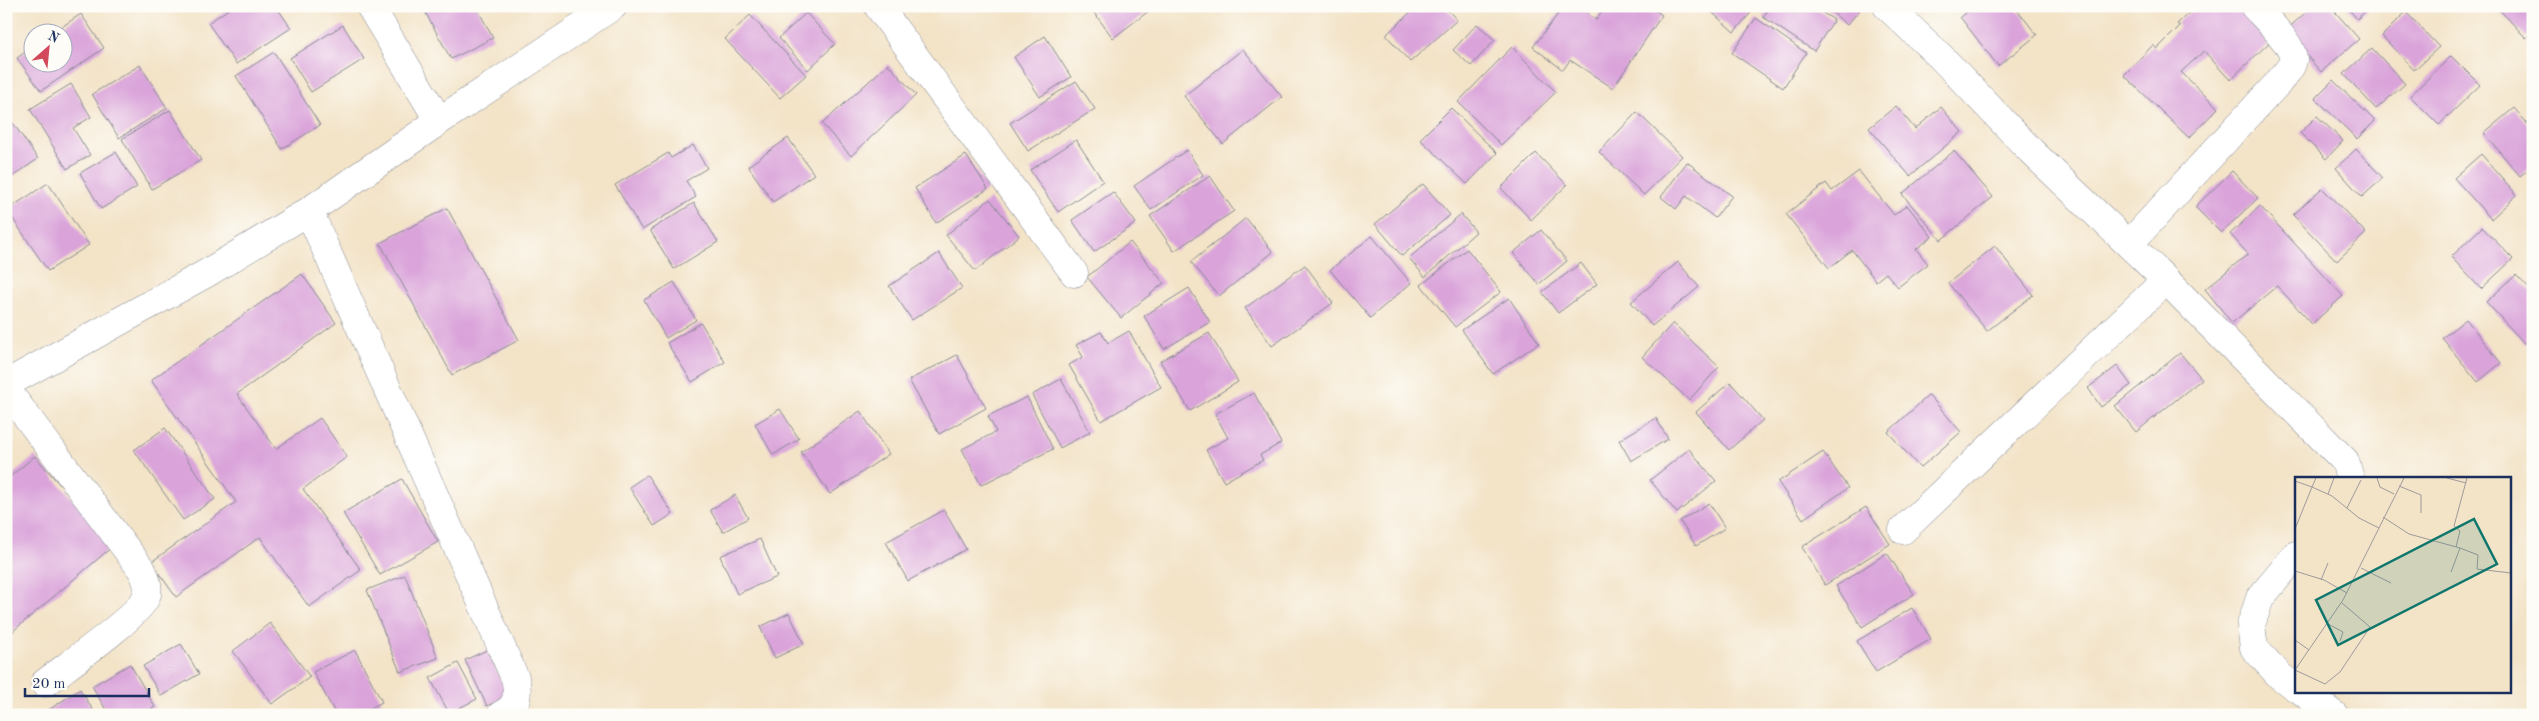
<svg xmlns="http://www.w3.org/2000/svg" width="2539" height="721" font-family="'Old Standard TT',serif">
<rect width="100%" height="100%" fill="#fdfcf7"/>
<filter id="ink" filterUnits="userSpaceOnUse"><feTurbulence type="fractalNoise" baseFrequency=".02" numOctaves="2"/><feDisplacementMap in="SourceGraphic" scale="10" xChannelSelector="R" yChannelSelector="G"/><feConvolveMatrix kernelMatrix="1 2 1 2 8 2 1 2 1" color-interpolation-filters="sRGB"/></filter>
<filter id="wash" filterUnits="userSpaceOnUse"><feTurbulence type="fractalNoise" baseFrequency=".0096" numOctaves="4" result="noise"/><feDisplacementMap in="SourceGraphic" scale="20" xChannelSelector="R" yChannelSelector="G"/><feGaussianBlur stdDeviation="1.12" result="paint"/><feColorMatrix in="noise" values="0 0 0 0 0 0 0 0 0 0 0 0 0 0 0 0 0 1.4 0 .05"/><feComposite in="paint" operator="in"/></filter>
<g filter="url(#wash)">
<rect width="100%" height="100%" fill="#f3e3c7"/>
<g id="blocks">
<path fill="#daa4da" d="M233 6H276L291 28 236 64 208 23Z
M431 6H476L493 38 451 59 424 10Z
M1089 6H1147L1150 10 1113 38Z
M1417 6H1444L1457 20 1410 62 1386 35Z
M1564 6H1579L1596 20 1605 6H1649L1662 15 1613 88 1570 60 1563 70 1533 47Z
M1705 6H1757L1734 32Z
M1771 6H1812L1834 20 1814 51 1763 17Z
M1825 6H1863L1847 25Z
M1974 6H2014L2037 35 1998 66 1960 17Z
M2196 6H2249L2271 41 2230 80 2204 51 2181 72 2218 108 2189 138 2124 75 2153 45 2157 49 2180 26 2177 24Z
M2313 6H2330L2359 39 2321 72 2285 31Z
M2346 6H2371L2357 19Z
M2496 6H2533V32L2526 38Z
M2406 12 2439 47 2414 70 2382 36Z
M806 13 835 44 808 70 779 38Z
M81 14 104 48 41 91 17 58 32 47V62H62V32H54Z
M750 15 806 75 780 98 725 39Z
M1756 18 1806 53 1783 88 1732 53Z
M1477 24 1495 40 1471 66 1453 50Z
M343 25 364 59 311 92 290 58Z
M1045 36 1071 77 1040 97 1014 57Z
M1512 47 1556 92 1501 145 1458 102Z
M2372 48 2405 84 2376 109 2344 74Z
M1243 49 1282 97 1223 144 1184 96Z
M274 52 320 125 282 149 236 76Z
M2451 56 2480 85 2439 125 2410 96Z
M888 64 916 95 851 156 822 124Z
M140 65 167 108 119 138 92 94Z
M2333 80 2375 121 2357 139 2315 98Z
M1076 81 1095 109 1028 151 1010 123Z
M71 84 91 117 73 128 90 155 67 169 30 109Z
M1896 106 1915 129 1941 107 1962 132 1910 176 1869 128Z
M1451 108 1497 153 1467 184 1420 139Z
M2514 108 2533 130V166L2520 176 2484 133Z
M170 110 201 160 152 189 122 139Z
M1637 112 1682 156 1644 195 1599 152Z
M2317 116 2343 141 2326 159 2300 133Z
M13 123 38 159 6 181V128Z
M788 138 814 174 773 202 748 166Z
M1076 140 1103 181 1058 212 1030 170Z
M693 145 707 168 686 181 696 197 642 230 615 185 668 153 671 158Z
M2356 149 2383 178 2362 197 2336 168Z
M1187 150 1203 175 1151 210 1134 186Z
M1954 151 1993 197 1941 240 1902 194Z
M116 152 137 187 101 209 80 173Z
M1536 153 1567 185 1531 220 1501 188Z
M2481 154 2517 195 2491 219 2454 178Z
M966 155 988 189 936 223 915 188Z
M1687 162 1732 196 1715 218 1686 196 1676 209 1661 197Z
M1859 171 1894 215 1907 205 1932 237 1916 249 1928 264 1898 287 1886 273 1876 281 1852 250 1829 268 1786 214 1826 183 1832 191Z
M2232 171 2258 198 2221 233 2195 207Z
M1210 176 1234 211 1174 251 1150 216Z
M48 183 89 245 48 271 7 210Z
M1423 184 1450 215 1402 256 1375 224Z
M2322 188 2366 233 2337 261 2293 215Z
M1113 192 1136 223 1094 252 1072 220Z
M990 199 1019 236 975 271 946 235Z
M694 203 718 242 674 269 650 230Z
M2260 206 2343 296 2312 324 2277 286 2232 323 2205 289 2248 254 2230 234Z
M447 208 519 340 452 375 380 243Z
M1461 214 1476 232 1425 277 1409 258Z
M1246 218 1273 252 1219 296 1191 262Z
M2482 227 2513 259 2481 289 2451 257Z
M1541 230 1567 261 1539 284 1513 253Z
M1372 236 1411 283 1370 318 1330 270Z
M1130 242 1164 283 1121 318 1087 277Z
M1995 246 2033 295 1987 331 1948 283Z
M1467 249 1501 292 1455 327 1421 285Z
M939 253 962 288 912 320 889 286Z
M1678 262 1699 287 1652 326 1631 302Z
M1581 263 1597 284 1558 313 1542 292Z
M1305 265 1333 303 1272 346 1245 308Z
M302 274 336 323 237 394 276 449 320 418 347 457 303 489 361 570 309 607 260 537 176 597 151 562 236 502 151 380Z
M2516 275 2533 293V337L2525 344 2486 302Z
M674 282 696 320 666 338 644 300Z
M1189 288 1210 322 1164 349 1144 316Z
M1509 298 1539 343 1493 374 1462 330Z
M2466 319 2501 363 2478 382 2442 338Z
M701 323 725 362 692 382 667 343Z
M1673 323 1719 367 1689 400 1642 357Z
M1129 331 1161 387 1101 421 1069 365 1083 357 1076 345 1101 332 1108 343Z
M1209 333 1238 382 1190 411 1160 361Z
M2180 353 2202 379 2136 432 2115 406Z
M957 355 986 408 939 434 909 380Z
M2117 366 2131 385 2101 407 2088 388Z
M1061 379 1090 432 1060 448 1032 395Z
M1730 382 1763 420 1729 450 1696 412Z
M1254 393 1281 443 1260 455 1263 460 1224 482 1206 450 1228 438 1215 414Z
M1929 395 1961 432 1920 468 1888 432Z
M1027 397 1053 449 981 485 962 449 996 432 988 416Z
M780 409 799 439 773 455 755 424Z
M860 411 889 454 830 494 801 452Z
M1656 418 1668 439 1631 461 1619 440Z
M165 428 215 499 183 520 134 450Z
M1689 449 1716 481 1677 513 1650 480Z
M1823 452 1848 488 1803 519 1778 482Z
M35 456 113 546 12 632 6 625V480Z
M647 475 673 514 654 526 629 487Z
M402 479 438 542 380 575 343 513Z
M735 495 748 518 723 532 710 510Z
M1709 503 1725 528 1696 546 1680 521Z
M1866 507 1890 544 1825 585 1802 547Z
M944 510 966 549 908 581 886 542Z
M760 539 777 577 737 594 720 556Z
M1887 553 1914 594 1862 627 1836 586Z
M405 575 438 658 400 672 367 590Z
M1912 608 1931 639 1876 672 1857 641Z
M789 613 804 644 775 658 760 627Z
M270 623 310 677 272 704 233 651Z
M181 644 199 674 161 696 143 666Z
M355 650 382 702 358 715H336L313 672Z
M487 650 508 696 487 706 465 660Z
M458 663 477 699 449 713 430 678Z
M130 664 155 707 141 715H109L92 686Z
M80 689 96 715H41Z"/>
</g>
</g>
<g filter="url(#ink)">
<use href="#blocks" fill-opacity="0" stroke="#878992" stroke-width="1"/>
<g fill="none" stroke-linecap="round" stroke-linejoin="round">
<g stroke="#878992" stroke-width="29">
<path id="minor" d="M370 6 439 121
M878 6 1074 273
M1887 6 1941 57 2031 151 2166 280 1903 530
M309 211 515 678C519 694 518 707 501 715
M2129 244 2278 83C2283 76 2292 68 2293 60 2294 45 2264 17 2254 6
M2166 280 2345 461 2350 478
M6 384 207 273 309 211 439 121 613 6
M6 389 142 570C146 578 150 588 146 597 140 615 64 668 45 683
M2296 555 2260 598 2251 625 2254 648 2280 676 2296 688
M2303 692 2334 715"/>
</g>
<use href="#minor" stroke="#fff" stroke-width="28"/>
</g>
</g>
<g transform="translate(2295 477)">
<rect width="216" height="216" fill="#f3e3c7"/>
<path fill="none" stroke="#9d9b9d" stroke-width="1" d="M21 1 17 10 37 19 64 41 84 51M82 1 85 10 99 17M152 1 171 6M0 4 17 10 0 52M104 9 126 18V36M33 17 39 1M52 31 66 3M88 40 114 57 165 71 156 95M161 70 165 54 159 49 172 1M165 71 183 78 182 92 216 96M66 91 96 106M0 94 29 103 52 116M26 103 33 86M33 147 48 155 45 164M0 163 14 173M0 193 48 123 109 1M0 193 30 207 45 195 75 150 47 126"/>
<path fill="#0f766e" fill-opacity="0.15" stroke="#0f766e" stroke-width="2.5" d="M179 42 202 87 43 168 21 123Z"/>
<rect width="216" height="216" fill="none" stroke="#1b2f5e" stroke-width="2.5"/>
</g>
<rect width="2539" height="721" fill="none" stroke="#fdfcf7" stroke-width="25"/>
<g transform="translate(48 48) rotate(27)"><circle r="24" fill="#fdfcf7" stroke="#a3aaba"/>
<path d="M0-4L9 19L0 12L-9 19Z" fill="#d1495b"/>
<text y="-8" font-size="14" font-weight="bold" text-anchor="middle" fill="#1b2f5e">N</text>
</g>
<path d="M25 688v8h124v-8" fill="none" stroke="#1b2f5e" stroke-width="2.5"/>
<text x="32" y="688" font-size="15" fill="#1b2f5e" stroke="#fdfcf7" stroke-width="4" paint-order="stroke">20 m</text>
</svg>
